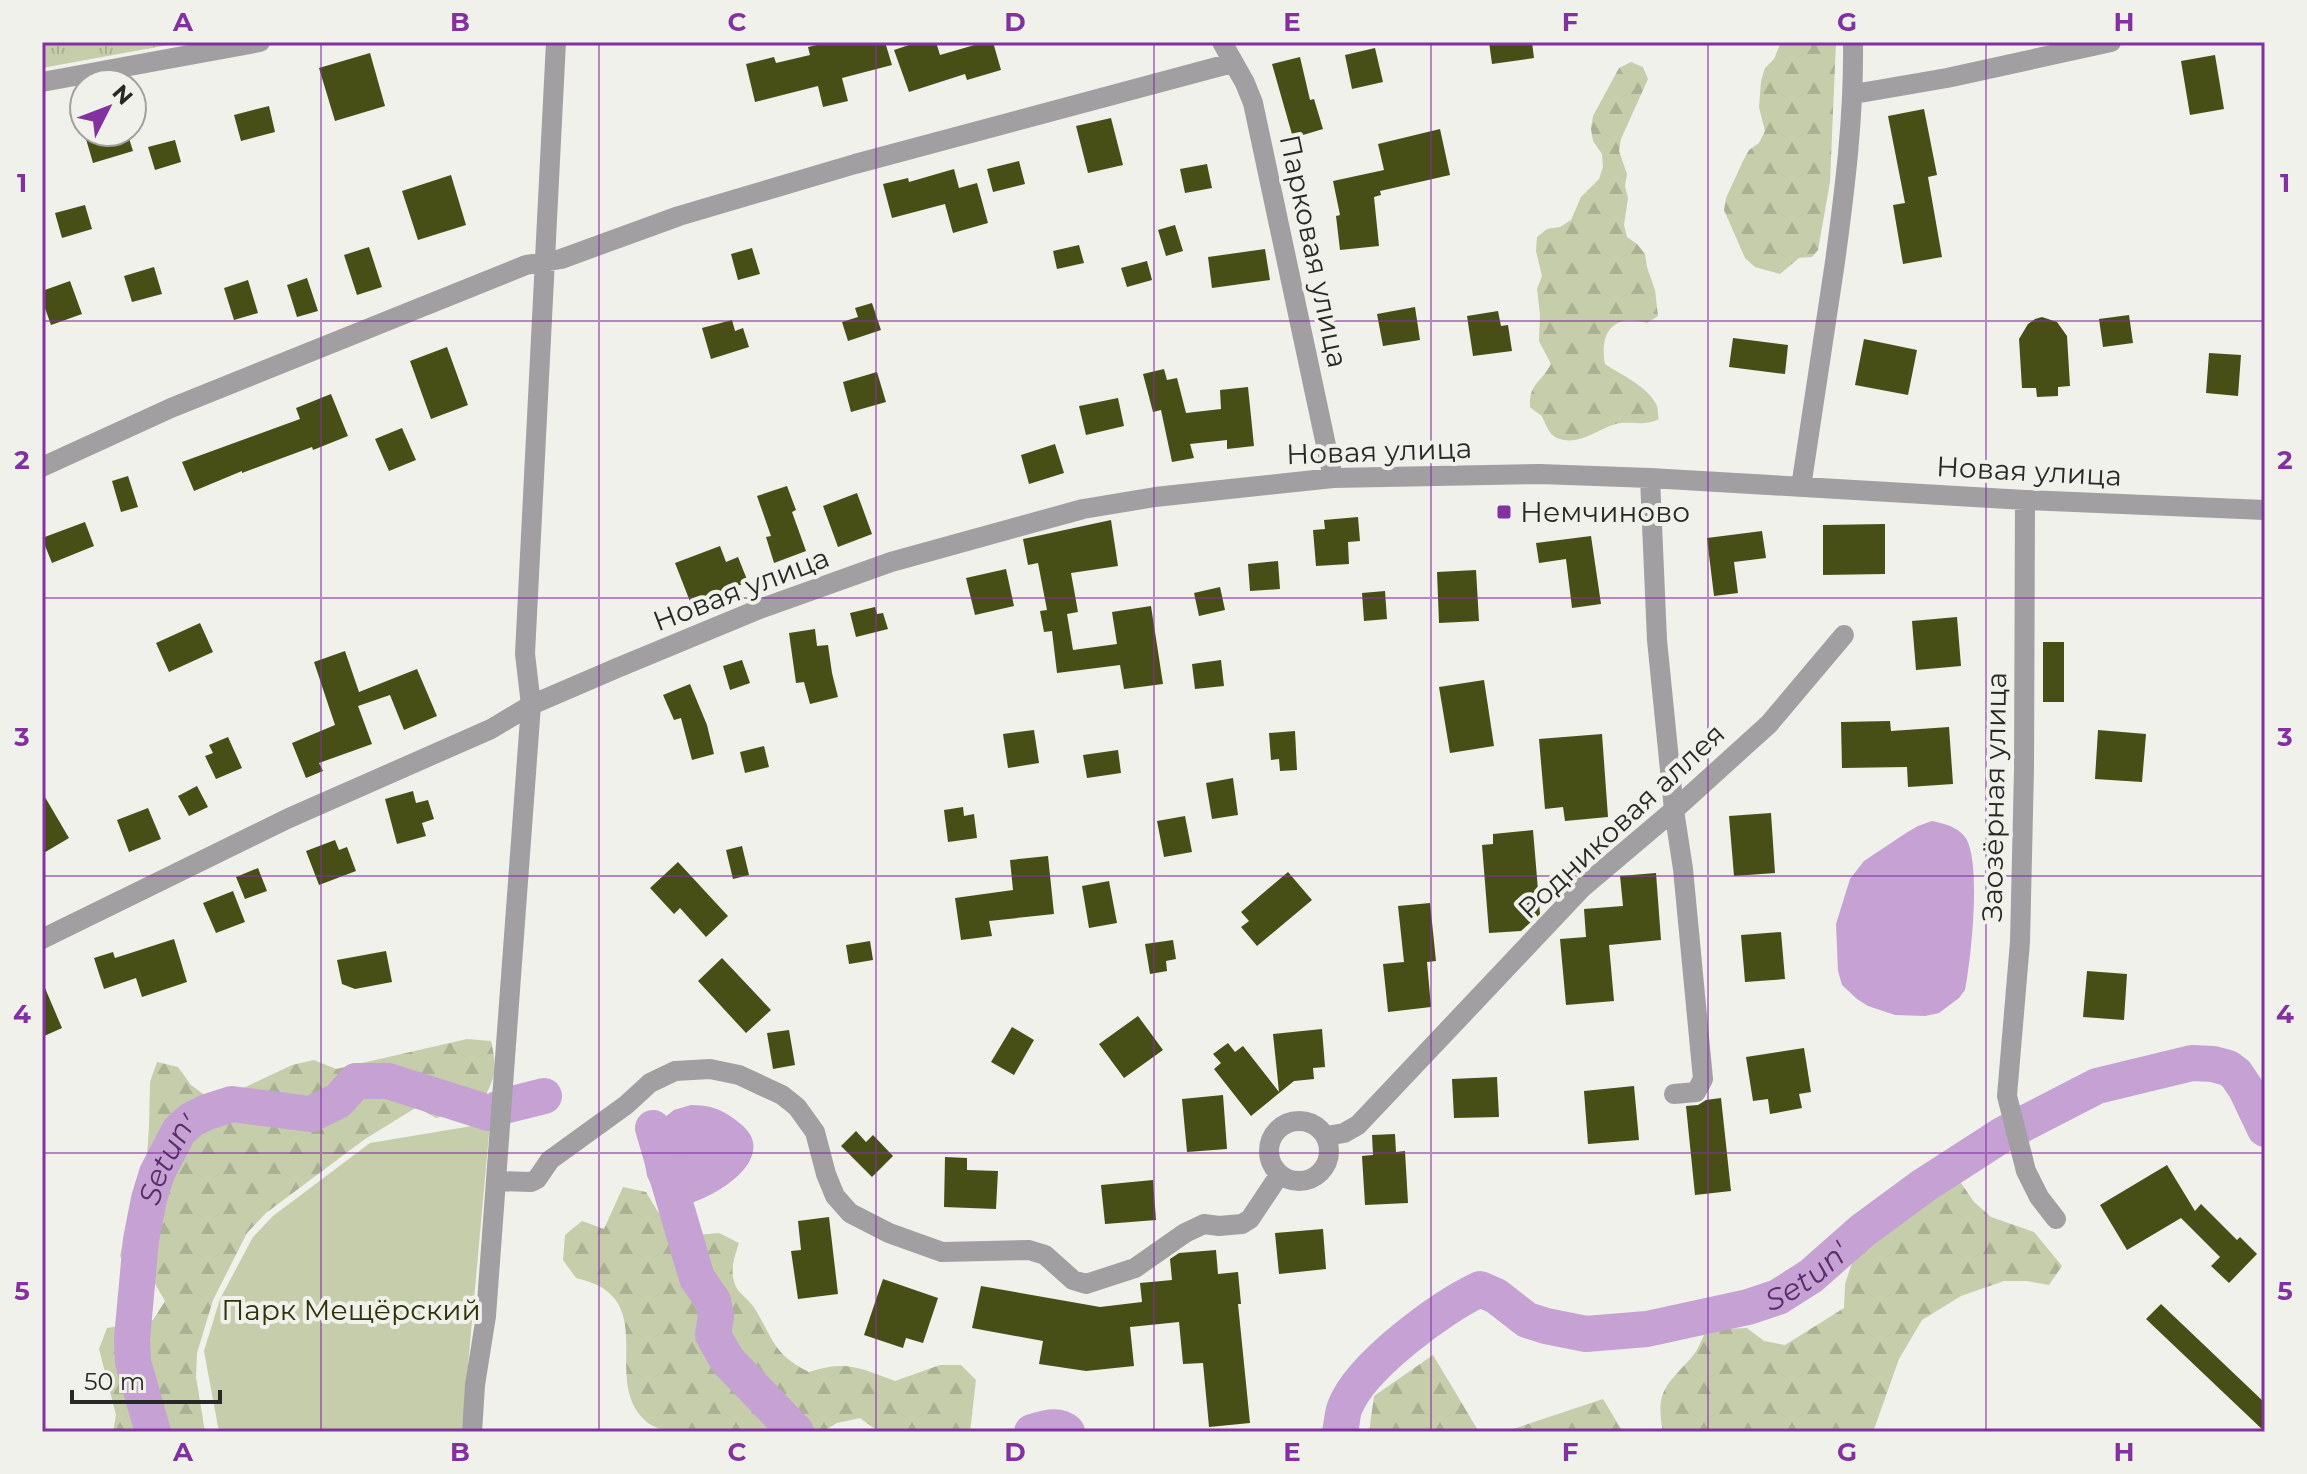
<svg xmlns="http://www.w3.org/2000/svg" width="2307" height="1474" font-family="Montserrat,sans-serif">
<defs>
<pattern id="grass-tufts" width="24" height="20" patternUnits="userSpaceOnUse" patternTransform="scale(2)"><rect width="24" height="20" fill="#c6cdaa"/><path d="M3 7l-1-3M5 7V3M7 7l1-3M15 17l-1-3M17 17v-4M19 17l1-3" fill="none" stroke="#aab092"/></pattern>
<pattern id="forest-firs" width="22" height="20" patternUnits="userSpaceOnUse" patternTransform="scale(2)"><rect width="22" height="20" fill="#c6cdaa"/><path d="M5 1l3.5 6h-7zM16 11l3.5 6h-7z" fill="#aab092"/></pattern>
</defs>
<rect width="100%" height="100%" fill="#f0f1ea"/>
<path fill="url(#grass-tufts)" d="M42 42H184L42 68Z"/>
<path fill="url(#forest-firs)" d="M1781 42H1836L1830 182 1818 250 1812 257 1799 258 1780 274 1755 267 1745 258 1724 210 1726 198 1743 161 1749 150 1759 143 1765 131 1759 107 1761 81 1765 68 1774 59Z
M1631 62 1643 67 1648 79 1621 139 1619 151 1627 174 1625 186 1628 198 1624 225 1627 237 1637 244 1645 254 1647 267 1655 290 1658 316 1647 323C1614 313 1599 332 1605 364 1621 375 1649 387 1657 406 1658 408 1658 418 1659 419 1643 426 1636 422 1621 423 1600 426 1582 446 1560 439 1547 435 1547 424 1541 415 1540 415 1531 408 1530 407 1529 383 1541 383 1551 364L1539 341 1540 315 1537 289 1542 276 1536 251 1537 237 1547 229 1560 227 1571 220 1581 197 1599 179 1603 167 1602 154 1593 141 1591 129 1593 116 1619 68Z
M467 1039 491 1041C498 1071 495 1079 480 1105L436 1118 417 1107 365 1139 266 1213 247 1233 213 1300 197 1353 196 1377 205 1432H113L116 1415 99 1349 107 1328 153 1320 165 1301 154 1282 132 1275 120 1256 129 1211 146 1170 149 1127 150 1082 157 1062 178 1067 191 1085 210 1099 231 1094 292 1065 314 1060 336 1069Z
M1961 1183 1974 1202 1991 1217 2034 1232 2062 1266 2049 1285 2027 1281H2004L1961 1296 1922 1320 1899 1359 1873 1432H1663C1655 1391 1666 1386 1691 1358 1697 1352 1700 1343 1704 1335L1726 1329 1747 1328 1764 1341 1785 1345 1844 1308 1845 1284 1853 1260 1868 1242 1939 1185Z
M623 1187 646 1192 658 1212 675 1228 697 1235 719 1233 739 1243C734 1258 729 1272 736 1287 740 1294 748 1299 753 1306 773 1337 772 1354 809 1372 847 1360 859 1368 895 1381L940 1365H961L976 1380 970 1432H879L860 1418 837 1423 822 1432H669C664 1430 656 1428 651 1425 594 1385 667 1298 576 1278L563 1260 565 1235 582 1221 604 1229Z
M1433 1355 1479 1432H1369L1374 1396Z
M1603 1399 1623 1432H1504Z"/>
<path fill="#c6cdaa" d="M490 1123 462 1432H219L204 1351 220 1299 253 1237 273 1216 370 1143Z"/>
<path fill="#c5a2d3" d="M1932 821C1945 824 1956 826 1965 837 1982 860 1971 959 1965 990L1959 998 1939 1013 1925 1016 1895 1015 1868 1006 1857 999 1842 985 1838 971 1836 924 1850 879 1864 861 1906 833 1918 826Z
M691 1105C708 1105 719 1108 733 1118 741 1124 751 1131 753 1142 759 1174 702 1203 676 1207L655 1193 647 1176 643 1151 656 1124 674 1110Z"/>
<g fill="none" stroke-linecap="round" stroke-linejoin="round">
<g stroke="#c5a2d3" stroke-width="36">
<path d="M653 1128 697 1278 713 1301 716 1316 713 1335 727 1360 796 1432"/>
<path id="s1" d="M153 1432 133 1362 132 1339 141 1240 149 1199 157 1173 179 1131 191 1120 207 1112 232 1104 311 1114 338 1101 356 1081H388L489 1113 504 1106 544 1096"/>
<path d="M1032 1432C1044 1429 1057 1423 1067 1432"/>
<path id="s2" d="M1340 1432C1342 1424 1342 1414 1345 1407 1361 1366 1440 1308 1480 1289L1496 1296 1527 1320 1546 1326 1586 1334 1647 1329 1748 1307 1778 1297 1811 1276 1862 1231 1923 1186 2002 1135 2097 1086 2192 1063 2213 1064 2228 1068 2236 1074 2246 1089 2265 1129"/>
</g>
</g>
<path fill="#474f16" d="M830 42H885L892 65 842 78 848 101 823 107 818 86 755 102 746 64 774 57 776 63 810 55 808 47Z
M918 42H936L940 55 985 42H993L1001 70 967 80 965 74 909 92 894 50Z
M1489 42H1532L1534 58 1492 64Z
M1375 48 1383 82 1352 89 1345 55Z
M370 53 385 106 335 121 319 68Z
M2215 55 2224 109 2190 115 2181 61Z
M1300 57 1310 100 1314 99 1323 129 1293 138 1272 64Z
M269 106 275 132 241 141 234 115Z
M1924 109 1937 175 1928 177 1942 257 1903 264 1893 205 1905 203 1888 116Z
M1111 118 1123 165 1088 173 1076 126Z
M1440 129 1450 175 1380 191 1381 195 1374 197 1379 246 1340 250 1336 216 1340 215 1333 181 1384 170 1378 144Z
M84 132H127L133 151 93 163Z
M175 140 181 162 155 170 148 147Z
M1019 161 1025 184 993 192 987 169Z
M1207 164 1212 188 1185 193 1180 169Z
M954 169 959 188 977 183 988 223 953 233 945 204 892 218 883 184 908 178 909 182Z
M451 175 466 225 418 240 402 191Z
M85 205 92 229 62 238 55 213Z
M1175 225 1183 251 1166 256 1158 230Z
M1079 245 1084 263 1057 269 1053 251Z
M369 247 382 287 357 295 344 255Z
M752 248 760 274 738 280 731 254Z
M1265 249 1270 280 1212 288 1208 257Z
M1147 261 1152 280 1127 287 1121 268Z
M154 267 162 294 132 302 124 276Z
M307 278 318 311 297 317 287 285Z
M248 280 258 313 234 320 224 288Z
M70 281 82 314 51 325 42 300V291Z
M872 303 881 330 848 341 842 322 858 317 855 308Z
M1415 307 1420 340 1383 346 1377 314Z
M1498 311 1501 326 1508 325 1512 351 1473 356 1467 316Z
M2129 315 2133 343 2103 347 2099 319Z
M2042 317 2057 322 2067 336 2070 386 2058 387V396L2037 397 2036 388H2022L2019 339 2028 324 2035 319Z
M732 320 735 331 743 328 749 347 711 359 702 328Z
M1733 338 1788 345 1785 374 1729 367Z
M1864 339 1917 350 1908 395 1855 385Z
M447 347 468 405 431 419 410 361Z
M2209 353 2241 355 2238 396 2206 393Z
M1164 369 1167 380 1177 378 1186 413 1221 409 1220 390 1248 387 1254 446 1227 449V440L1190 444 1194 458 1172 462 1161 410 1153 412 1143 374Z
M877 372 886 402 851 412 843 382Z
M331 394 348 436 313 450 312 447 242 473V471L194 491 182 462 300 419 296 408Z
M1118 398 1124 426 1086 435 1079 406Z
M402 428 416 460 389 471 375 439Z
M1055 444 1064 473 1029 484 1021 455Z
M128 476 138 507 121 512 112 481Z
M787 486 796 510 792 512 806 551 774 563 766 537 771 536 757 496Z
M857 493 872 534 838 547 823 506Z
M1358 517 1360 541 1348 542 1349 564 1316 566 1313 530 1325 529 1324 520Z
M1111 520 1118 566 1071 573 1078 612 1067 614 1073 650 1117 644 1112 612 1151 606 1163 684 1124 689 1120 665 1057 673 1052 631 1044 632 1040 611 1047 610 1038 563 1028 565 1023 539Z
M85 522 94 546 52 563 42 538Z
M1885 524V574L1823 575V525Z
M1762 531 1766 558 1734 562 1738 593 1714 596 1707 538Z
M1591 536 1601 604 1572 608 1566 559 1539 563 1536 543Z
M720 546 726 562 738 557 748 582 691 604 675 563Z
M1278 561 1280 589 1250 591 1248 564Z
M1006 569 1014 606 975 615 966 578Z
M1476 570 1479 621 1439 623 1437 572Z
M1220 587 1225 610 1199 616 1194 593Z
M1385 591 1387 619 1364 621 1362 593Z
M875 607 877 614 883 613 888 629 856 637 850 613Z
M1957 617 1961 666 1916 670 1912 621Z
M200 623 213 652 169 672 156 643Z
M815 629 817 646 828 645 832 673 838 697 810 704 804 682 796 683 789 633Z
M2043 642H2064V702H2043Z
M345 651 359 692 417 669 437 716 404 730 390 695 358 706 372 744 319 763 323 771 306 778 292 743 335 725 314 662Z
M742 660 750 683 730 690 723 666Z
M1221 660 1224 686 1195 689 1192 664Z
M1484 680 1494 746 1450 753 1439 687Z
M690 684 707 725 714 754 692 760 681 718 674 720 663 695Z
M1890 721 1891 731 1949 727 1953 784 1908 787 1907 767 1842 768 1841 722Z
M1034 730 1039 763 1008 768 1003 734Z
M2098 730 2146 734 2142 782 2095 779Z
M1295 731 1297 770 1280 771 1279 759 1271 760 1269 733Z
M1602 734 1608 817 1565 821 1563 807 1545 809 1539 739Z
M228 737 242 768 216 779 205 756 213 753 209 745Z
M764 746 769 767 745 773 740 752Z
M1118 750 1121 773 1087 778 1083 755Z
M1233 778 1238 815 1212 819 1206 783Z
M197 786 208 807 189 816 178 796Z
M413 791 416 803 428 800 434 819 422 823 426 836 397 844 385 799Z
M42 792 69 838 42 854Z
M963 807 964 816 974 814 977 838 948 842 944 810Z
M148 808 161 839 129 852 117 820Z
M1771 813 1775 873 1734 876 1729 816Z
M1185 816 1192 852 1164 857 1157 821Z
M1533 830 1540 914 1521 931 1489 933 1482 845 1493 844V834Z
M335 840 339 850 347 847 356 871 319 885 306 851Z
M742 846 749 875 733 879 726 850Z
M1048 856 1054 914 989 921 992 936 961 940 955 898 1013 890 1010 860Z
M678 862 728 916 706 937 680 908 674 914 650 888Z
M258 868 267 891 245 899 236 877Z
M1288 872 1312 900 1257 946 1241 927 1249 921 1241 912Z
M1656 873 1661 940 1609 945 1614 1001 1566 1005 1560 939 1586 937 1584 909 1623 906 1620 876Z
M1109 881 1117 923 1089 928 1082 886Z
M233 891 245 922 216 933 203 903Z
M1430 903 1436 961 1427 962 1431 1007 1388 1012 1383 964 1404 962 1398 906Z
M1781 932 1785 979 1745 982 1741 935Z
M174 939 187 982 142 997 136 978 104 989 94 958 113 952 115 958Z
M1173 940 1176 959 1166 961 1167 971 1150 974 1145 944Z
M870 941 873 960 849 964 846 945Z
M386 951 392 982 355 989 342 984 337 960Z
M722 958 771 1010 746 1033 698 981Z
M2087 971 2127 974 2124 1020 2083 1017Z
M42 981 62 1028 42 1037Z
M1138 1016 1163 1050 1124 1078 1099 1044Z
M1012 1027 1034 1040 1014 1075 991 1062Z
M1322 1029 1325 1067 1313 1068 1314 1079 1294 1081 1251 1116 1214 1069 1221 1063 1213 1054 1228 1043 1235 1052 1243 1046 1279 1092 1273 1034Z
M789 1030 795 1065 773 1069 767 1033Z
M1804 1048 1811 1092 1799 1094 1802 1108 1770 1114 1768 1099 1753 1101 1746 1057Z
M1497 1077 1499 1117 1454 1118 1452 1079Z
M1634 1086 1639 1140 1588 1144 1584 1091Z
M1223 1095 1227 1149 1187 1152 1182 1099Z
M1721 1098 1731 1191 1695 1195 1686 1106 1698 1105 1706 1100Z
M856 1131 866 1142 873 1135 893 1156 872 1177 841 1146Z
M1395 1134 1396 1152 1405 1151 1408 1203 1365 1205 1362 1156 1373 1155 1372 1135Z
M945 1157 967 1158V1170L998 1171 996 1209 944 1207Z
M2167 1165 2195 1211 2201 1204 2237 1240 2240 1237 2257 1254 2229 1283 2211 1266 2220 1257 2181 1218 2127 1250 2100 1205Z
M1153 1180 1156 1220 1105 1224 1101 1185Z
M829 1217 838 1294 798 1299 791 1251 801 1250 798 1221Z
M1323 1229 1326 1269 1279 1274 1275 1233Z
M1216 1250 1218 1274 1238 1272 1241 1304H1238L1250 1423 1209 1427 1203 1363 1183 1364 1179 1322 1130 1327 1134 1366 1086 1371 1039 1364 1043 1341 972 1328 981 1286 1100 1307 1142 1302 1140 1283 1172 1280 1170 1259 1179 1253Z
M883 1279 938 1298 923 1343 906 1338 903 1348 864 1335Z
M2161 1304 2265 1403V1432L2146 1319Z"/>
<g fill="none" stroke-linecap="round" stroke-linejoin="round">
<path stroke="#a19fa2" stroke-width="20" d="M1222 42 1245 83 1253 103 1333 478
M42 82 260 42
M1854 94 1947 78 2111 42
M42 467 171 408 526 265 561 259 679 216 855 164 1232 63
M1650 478 1657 640 1674 810 1683 869 1703 1079 1696 1092 1674 1094
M1801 487C1813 412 1824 337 1835 262 1845 188 1854 116 1853 42
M2025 500 2024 769 2020 942 2007 1096 2026 1171 2039 1197 2056 1219
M42 939 289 818 491 729 531 705 617 668 757 610 891 562 1083 509 1155 497 1333 478 1540 474 1650 478 2025 500 2265 510
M1269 1151a30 30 0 1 1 60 0a30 30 0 1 1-60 0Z
M1326 1136 1344 1133 1358 1125 1583 887 1674 810 1769 724 1844 635
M497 1181 531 1182 537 1179 550 1160 626 1105 650 1083 675 1071 710 1069 739 1075 782 1095 797 1107 815 1132 826 1174 835 1196 850 1213 889 1233 942 1252 1029 1250 1045 1255 1073 1280 1086 1284 1135 1268 1185 1233 1204 1224 1219 1226 1242 1224 1250 1219 1280 1174
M472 1432 475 1385 486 1316 531 705 525 654 556 42"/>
</g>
<path fill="none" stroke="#8330a0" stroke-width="2" stroke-opacity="0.55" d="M321 42V1432M599 42V1432M876 42V1432M1154 42V1432M1431 42V1432M1708 42V1432M1986 42V1432M42 321H2265M42 598H2265M42 876H2265M42 1153H2265"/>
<rect fill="#8330a0" stroke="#f0f1ea" stroke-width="3" x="1496" y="504" width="16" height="16" rx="4"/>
<g text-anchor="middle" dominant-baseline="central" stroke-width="8" stroke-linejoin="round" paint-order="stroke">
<g font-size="28" fill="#282826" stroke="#f0f1ea">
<text transform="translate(1314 251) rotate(78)">Парковая улица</text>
<text transform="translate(1379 451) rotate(-2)">Новая улица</text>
<text transform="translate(2029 471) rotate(3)">Новая улица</text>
<text transform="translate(741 589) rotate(-21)">Новая улица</text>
<text transform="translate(1994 797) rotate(-89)">Заозёрная улица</text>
<text transform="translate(1621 821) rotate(-43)">Родниковая аллея</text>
</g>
<g font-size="28" fill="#282826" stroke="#f0f1ea" text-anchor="start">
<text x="1520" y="512">Немчиново</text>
</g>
<g font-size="28" fill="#2e3405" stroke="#f0f1ea">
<text x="351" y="1310">Парк Мещёрский</text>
</g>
<g font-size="30" font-style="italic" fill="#592d69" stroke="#f0f1ea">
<text stroke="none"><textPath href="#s1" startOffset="280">Setun'</textPath></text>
<text stroke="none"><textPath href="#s2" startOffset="556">Setun'</textPath></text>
</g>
</g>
<rect width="2307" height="1474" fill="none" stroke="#f0f1ea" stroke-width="88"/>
<g transform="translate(108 108) rotate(48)"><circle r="38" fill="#f0f1ea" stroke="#a0a19c" stroke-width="2"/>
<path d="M0-6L14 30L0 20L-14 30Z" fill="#8330a0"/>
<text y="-12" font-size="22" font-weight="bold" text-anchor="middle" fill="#282826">N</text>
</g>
<path d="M72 1390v12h148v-12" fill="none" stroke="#282826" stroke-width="4"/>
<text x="84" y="1390" font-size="24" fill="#282826" stroke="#f0f1ea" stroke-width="6" paint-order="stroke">50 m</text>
<rect x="44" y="44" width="2219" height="1386" fill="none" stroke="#8330a0" stroke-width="3"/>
<g font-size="26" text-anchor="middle" font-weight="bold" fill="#8330a0">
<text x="183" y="31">A</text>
<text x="460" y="31">B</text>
<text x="737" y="31">C</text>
<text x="1015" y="31">D</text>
<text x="1292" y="31">E</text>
<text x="1570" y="31">F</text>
<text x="1847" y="31">G</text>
<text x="2124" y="31">H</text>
<text x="22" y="192">1</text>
<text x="2285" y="192">1</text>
<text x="22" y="469">2</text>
<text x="2285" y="469">2</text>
<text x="22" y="746">3</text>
<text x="2285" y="746">3</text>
<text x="22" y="1023">4</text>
<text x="2285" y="1023">4</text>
<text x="22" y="1300">5</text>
<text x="2285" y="1300">5</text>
<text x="183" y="1461">A</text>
<text x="460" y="1461">B</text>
<text x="737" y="1461">C</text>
<text x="1015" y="1461">D</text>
<text x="1292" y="1461">E</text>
<text x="1570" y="1461">F</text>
<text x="1847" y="1461">G</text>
<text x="2124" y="1461">H</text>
</g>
</svg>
